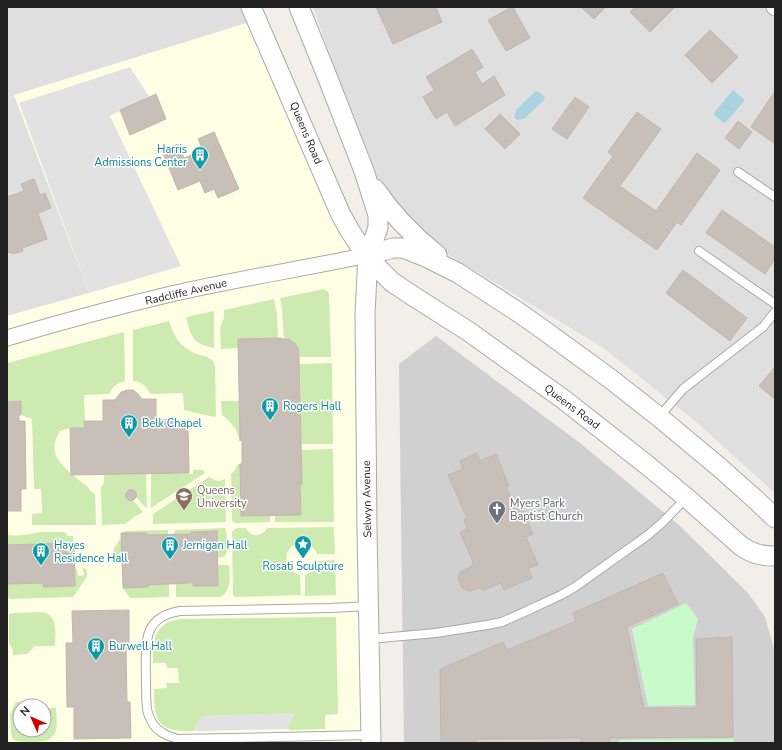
<svg xmlns="http://www.w3.org/2000/svg" width="782" height="750" font-family="'Nunito Sans',sans-serif">
<rect width="100%" height="100%" fill="#f2efe9"/>
<path fill="#e0dfdf" d="M7 7H242L250 22 15 95 89 293 7 316Z
M313 7H775V493L696 422 602 347 442 251 390 199 374 176Z"/>
<path fill="#ffffe5" fill-rule="evenodd" d="M250 22 338 222 358 277 365 743H7V316L89 293 14 95ZM20 706H44V730H20Z"/>
<path fill="#d0d0d0" d="M436 336 580 443 679 525 748 593 765 617 775 652V743H404L399 364Z"/>
<path fill="#cdebb0" d="M324 289 328 292 329 294 331 357H299C297 348 299 339 284 339L282 310 280 298Z
M274 299 277 314 278 338 239 339V348L221 349 220 328 224 318V310Z
M214 311V348C193 344 191 337 186 317Z
M169 321C172 329 175 338 181 344 185 348 191 352 197 354 202 356 208 356 212 360 214 362 214 364 215 366L216 416 214 417 184 410 183 393 150 394C147 386 142 382 133 381V330Z
M124 332 125 381C117 383 112 387 109 394L84 395 85 428H70L60 431C44 456 66 469 84 484 89 487 90 492 95 494L96 525H32V514L42 513 41 489H34L32 419 21 415V401L7 402V363Z
M332 363 333 444H301L300 364Z
M221 401H239L240 441C237 430 231 421 222 415Z
M333 449 334 522H275V516L301 515 300 484H301V450Z
M238 464H240L241 516H270V522L235 523 233 522 232 520 231 474 235 470Z
M193 470H203L205 473 151 508V474H193Z
M146 474 147 509 136 497V493L133 489H129L125 492V496L128 500H133L143 512 134 517 125 524 102 525 101 487 104 483V475Z
M209 477C214 481 219 482 225 479L226 522 153 524V514Z
M334 527 335 554H317C309 534 281 544 287 564 289 570 294 573 300 575L301 595 235 597 233 595 232 532C234 527 241 528 246 528 251 538 262 537 267 528Z
M225 528C227 533 228 550 226 554 224 558 221 557 217 558L216 531 191 532V534H174L175 530Z
M168 530V535H147V533H123L124 531Z
M39 532H65L66 533 67 536H73V543L7 545V535C18 536 28 535 39 532Z
M122 536V559H113V550Z
M335 560 336 595 305 596V575C312 572 317 569 318 561Z
M217 565H229C230 577 232 589 221 597H176V584H193V586H218Z
M77 568 78 576 84 575 83 568H84L87 570V577L73 597 10 599 8 597 7 584 43 583V587L75 586V569Z
M169 584V597L130 598 123 588 148 587V585Z
M42 612C59 615 55 633 55 646H35L27 654 13 655V650L9 643V614L12 613Z
M336 617 338 714 326 715 325 717V729L290 730 288 729 287 727 294 714 202 716 193 731C157 732 154 721 154 689L167 688 166 683H179L178 668H167L166 663H153C153 640 154 621 183 619Z
M27 701 33 706H20V730H44V708H56C56 716 59 728 54 735 51 738 47 741 43 741 38 742 16 743 13 739 10 735 11 720 10 714L16 702Z"/>
<path fill="#c8facc" d="M686 603 698 619 693 638 695 705 648 706 632 629Z
M733 739V743H619V740Z"/>
<path fill="#e2e2e2" d="M130 67 149 96 110 116 181 266 89 293 19 103Z
M294 713 287 727 288 729 193 731 202 716Z"/>
<path fill="#aad3df" d="M733 90 745 100 726 122 724 123 714 115V113Z
M536 91 538 92H539L545 97 544 99V100L524 119H522L517 120 514 117 516 111V110Z"/>
<path fill="#c7bfb8" stroke="#c4b6ab" d="M376 7H436L442 22 393 44Z
M512 7H513L530 38 506 51 488 20Z
M583 7H606L594 19 582 8Z
M635 7H675L650 32 630 12Z
M710 30 738 57 712 83 685 55Z
M472 49 483 67 475 72 482 84 494 76 505 95 455 126 447 112 436 119 423 97 434 90 426 77Z
M775 91V144L751 127Z
M156 94 166 119 130 135 120 110Z
M575 97 589 107 567 139 552 129Z
M637 112 661 129 620 186 656 211 697 153 720 170 681 225 677 222 657 250 583 198 613 156 608 152Z
M500 114 520 134 505 149 485 129Z
M738 121 752 132 739 149 725 138Z
M214 132 239 189 218 198 214 189 205 193 200 181 178 190 162 151 178 144 184 158 203 150 198 139Z
M34 179 40 195 45 193 51 208 38 213 47 239 22 248 23 251 12 254 11 252 7 253V197L24 191 21 184Z
M722 210 775 247V259L765 274 706 233Z
M683 270 747 318 730 341 666 293Z
M282 338V339H289L295 343 298 349 299 356 302 484H300L301 515 241 516 240 464H242V440L240 441 238 339Z
M775 367V399L759 386Z
M128 390H133L137 393 142 399H156V420L173 419 174 426 188 425 189 473 71 475 70 428H85L84 421H103V400H115L121 392Z
M21 401V415H19V421H25L26 489H21V511H7V402Z
M477 453 480 461 496 454 509 486 506 487 515 509 521 506 533 534 526 537 538 565 528 569 532 578 504 590 501 583 484 590 479 588 469 591 462 588 458 578 460 572 471 567 473 562 460 532 467 529 464 520 467 518 448 475 463 469 460 461Z
M125.5 495a5.5 5.5 0 1 1 11 0a5.5 5.5 0 1 1-11 0Z
M217 531 218 586H193V583L169 584 148 585V587L123 588 121 533H147V535L191 534V532Z
M74 543 75 586 43 587V583L7 584V545Z
M663 573 678 604 627 627 644 708H697L696 639 732 637 733 737 610 738V743H581V738L476 739V743H441L440 669 503 642 507 650 576 621 573 613Z
M129 610V647H126L127 702H130L131 738 74 739V707H67L66 643H73L72 611Z"/>
<g fill="none" stroke-linecap="round" stroke-linejoin="round">
<g stroke="#a9a9a9" stroke-width="10">
<path id="service" d="M738 172 775 197
M699 251 775 304
M659 417 683 389 763 327 775 312
M369 606 331 608 180 611C168 613 156 617 150 630 144 642 146 668 146 682 146 691 146 700 147 709 148 715 150 719 153 724 159 733 168 736 178 739L371 735
M369 639 436 633 487 625 502 622 531 609 561 595 575 587 648 535 663 522 686 498"/>
</g>
<g stroke="#a9a9a9" stroke-width="17">
<path id="minor" d="M774 7 775 8
M7 338C61 322 116 307 171 294 236 279 302 269 368 255"/>
</g>
<g stroke="#a9a9a9" stroke-width="21">
<path id="tertiary" d="M251 7 341 215 350 231 360 246 376 266 392 282 413 296 468 331 563 399 647 465 688 499 741 546C753 554 761 556 775 556
M299 7 325 71 364 171 378 215V228L368 255 365 314 367 530 371 743
M375 189C392 214 413 236 437 255
M368 255 393 248H403L428 258 458 273 518 312 545 331 612 380 659 417 719 467 755 499 775 518"/>
</g>
<use href="#service" stroke="#fff" stroke-width="8"/>
<use href="#minor" stroke="#fff" stroke-width="15"/>
<use href="#tertiary" stroke="#fff" stroke-width="19"/>
</g>
<defs>
<g id="building-pin" transform="scale(0.9)"><path d="M0 17L-7.5 6A9.5 9.5 0 1 1 7.5 6Z" fill="#0f9aa8" stroke="#fff"/><path d="M-4-6H4V6H1V3H-1V6H-4ZM-2.5-4.3h1.7v1.8h-1.7ZM.8-4.3h1.7v1.8H.8ZM-2.5-1h1.7V.8h-1.7ZM.8-1h1.7V.8H.8Z" fill="#fff"/></g>
<g id="university-pin" transform="scale(0.9)"><path d="M0 17L-7.5 6A9.5 9.5 0 1 1 7.5 6Z" fill="#8d6e63" stroke="#fff"/><path d="M0-5L7-2L0 1L-7-2ZM-4 1L0 2.5L4 1V4Q0 6-4 4Z" fill="#fff"/></g>
<g id="church-pin" transform="scale(0.9)"><path d="M0 17L-7.5 6A9.5 9.5 0 1 1 7.5 6Z" fill="#6b7280" stroke="#fff"/><path d="M-1.2-6h2.4v3.5h3.3v2.4h-3.3V6h-2.4V-.1h-3.3v-2.4h3.3Z" fill="#fff"/></g>
<g id="sight-pin" transform="scale(0.9)"><path d="M0 17L-7.5 6A9.5 9.5 0 1 1 7.5 6Z" fill="#0f9aa8" stroke="#fff"/><path d="M0-6L1.8-2.2L6-1.7L2.9 1.2L3.7 5.4L0 3.3L-3.7 5.4L-2.9 1.2L-6-1.7L-1.8-2.2Z" fill="#fff"/></g>
</defs>
<g fill-rule="evenodd">
<use href="#building-pin" x="200" y="155"/>
<use href="#building-pin" x="270" y="406"/>
<use href="#building-pin" x="129" y="423"/>
<use href="#university-pin" x="184" y="496"/>
<use href="#church-pin" x="497" y="509"/>
<use href="#sight-pin" x="303" y="544"/>
<use href="#building-pin" x="170" y="545"/>
<use href="#building-pin" x="41" y="551"/>
<use href="#building-pin" x="96" y="646"/>
</g>
<g text-anchor="middle" dominant-baseline="central" stroke-width="3" stroke-linejoin="round" paint-order="stroke">
<g font-size="11" fill="#222" stroke="#fff">
<text transform="translate(306 133) rotate(67)">Queens Road</text>
<text transform="translate(186 292) rotate(-13)">Radcliffe Avenue</text>
<text transform="translate(572 407) rotate(37)">Queens Road</text>
<text transform="translate(367 499) rotate(-91)">Selwyn Avenue</text>
</g>
<g font-size="11" fill="#0d838f" stroke="#fff" text-anchor="start">
<text x="187" y="149" text-anchor="end">Harris<tspan x="187" dy="13">Admissions Center</tspan></text>
<text x="283" y="406">Rogers Hall</text>
<text x="142" y="423">Belk Chapel</text>
<text x="54" y="545">Hayes<tspan x="54" dy="13">Residence Hall</tspan></text>
<text x="183" y="545">Jernigan Hall</text>
<text x="303" y="566" text-anchor="middle">Rosati Sculpture</text>
<text x="109" y="646">Burwell Hall</text>
</g>
<g font-size="11" fill="#785e54" stroke="#fff" text-anchor="start">
<text x="197" y="490">Queens<tspan x="197" dy="13">University</tspan></text>
</g>
<g font-size="11" fill="#5b616d" stroke="#fff" text-anchor="start">
<text x="510" y="503">Myers Park<tspan x="510" dy="13">Baptist Church</tspan></text>
</g>
</g>
<rect width="782" height="750" fill="none" stroke="#222222" stroke-width="16"/>
<g transform="translate(32 718) rotate(315)"><circle r="19" fill="#ffffff" stroke="#a7a7a7"/>
<path d="M0-3L7 15L0 10L-7 15Z" fill="#d40000"/>
<text y="-6" font-size="11" font-weight="bold" text-anchor="middle" fill="#222222">N</text>
</g>
</svg>
